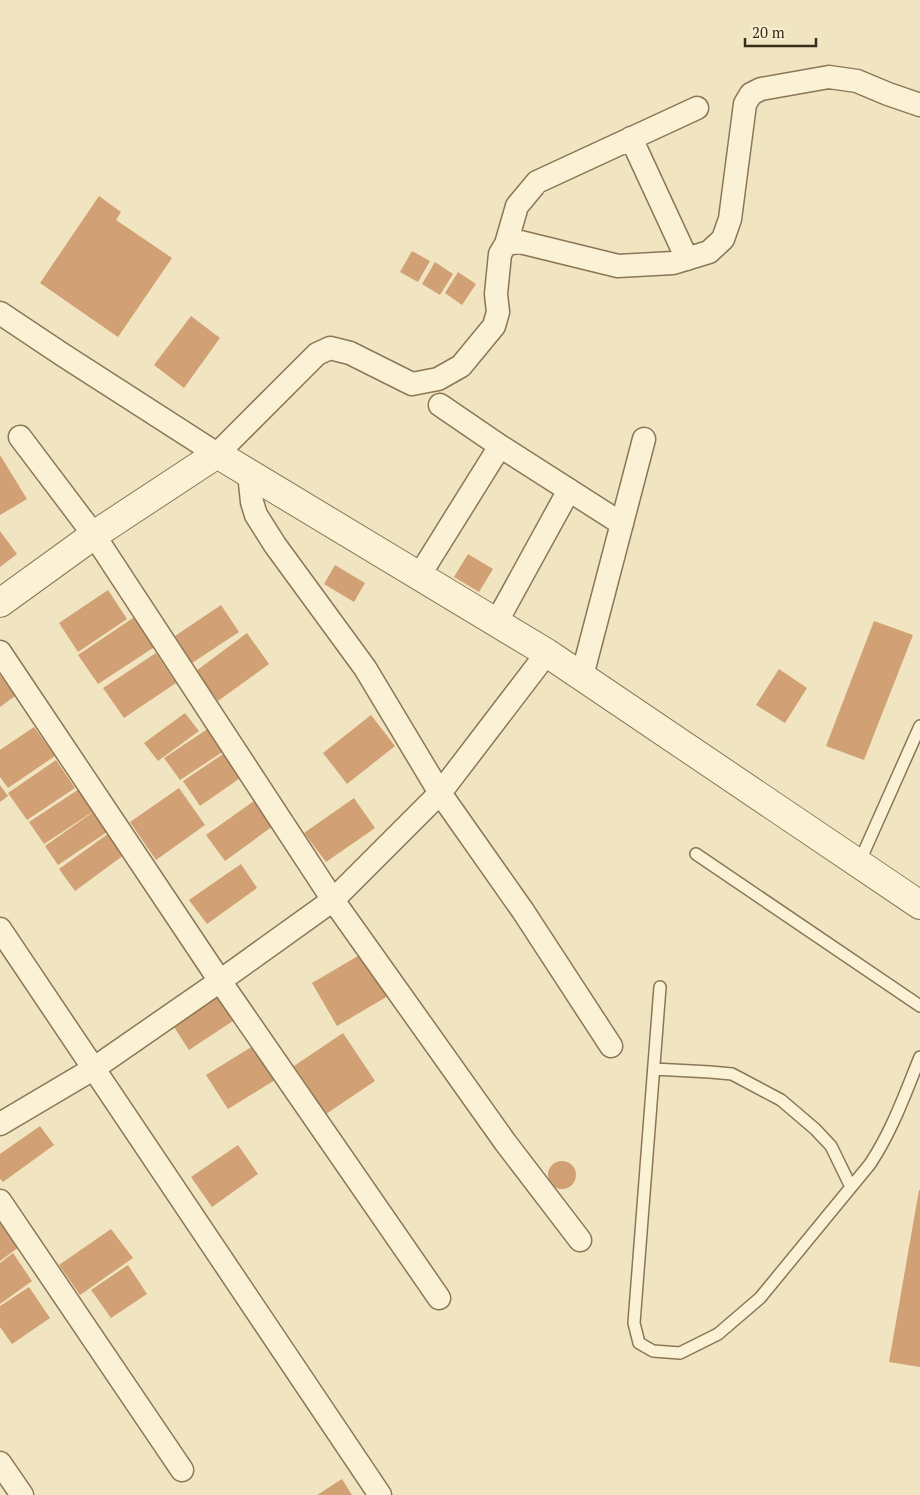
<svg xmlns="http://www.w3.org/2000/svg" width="920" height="1495" font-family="'PT Serif',serif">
<rect width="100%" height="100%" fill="#f0e5c0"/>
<path fill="#d1a074" d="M99 196 121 212 116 220 172 258 118 337 40 283Z
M412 251 430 261 418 282 400 272Z
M435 262 453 274 440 295 422 284Z
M458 272 476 284 462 305 445 293Z
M191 316 220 338 184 388 154 365Z
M0 455 27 499 0 515Z
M0 531 17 554 0 567Z
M468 554 493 569 479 592 454 577Z
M335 565 365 583 354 602 324 584Z
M108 590 127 619 78 652 59 623Z
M221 605 239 632 192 663 175 636Z
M136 616 156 646 98 684 78 655Z
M874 621 913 635 864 760 826 746Z
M247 633 269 664 218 701 196 671Z
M156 653 176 683 124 718 103 688Z
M779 669 807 688 785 723 756 705Z
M0 675 15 696 0 707Z
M185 713 199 731 158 761 144 743Z
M371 715 395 746 347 784 323 753Z
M212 726 227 749 180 780 164 758Z
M34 727 55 756 8 788 0 777V750Z
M229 750 246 774 200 806 183 781Z
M56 760 75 788 27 820 8 793Z
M0 785 8 796 0 802Z
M179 788 205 825 156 860 130 822Z
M79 789 94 811 44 844 29 822Z
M354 798 375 828 326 862 304 833Z
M254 801 273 826 225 861 206 835Z
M96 810 110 830 58 865 45 846Z
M112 831 128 852 75 891 59 869Z
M241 864 257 888 207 924 189 900Z
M363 953 388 996 337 1026 312 983Z
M222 992 239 1017 189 1050 172 1024Z
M343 1033 375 1081 326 1114 294 1066Z
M253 1046 275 1080 228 1109 206 1075Z
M40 1126 54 1145 3 1182 0 1179V1154Z
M238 1145 258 1174 212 1207 191 1177Z
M548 1175a14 14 0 1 1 28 0a14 14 0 1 1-28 0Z
M919 1190H920V1367L889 1362Z
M0 1218 23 1244 0 1261Z
M111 1229 133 1258 80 1295 59 1265Z
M13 1253 32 1281 0 1304V1263Z
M128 1265 147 1294 111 1318 91 1290Z
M29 1287 50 1318 12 1344 0 1327V1306Z
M342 1479 352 1495H317Z"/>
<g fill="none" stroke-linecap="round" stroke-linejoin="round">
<g stroke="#8b7657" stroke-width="14">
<path id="service" d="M696 854 920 1006
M859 863 920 726
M660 987 634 1323 639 1343 653 1351 680 1353 718 1334 760 1298 870 1164C892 1131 905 1094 920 1057
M654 1069 710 1072 732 1074 781 1100 815 1129 831 1146 851 1187"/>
</g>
<g stroke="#8b7657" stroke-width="25">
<path id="minor" d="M631 138 687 259
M506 244 517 206 537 182 697 108
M0 313 63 355 217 454 317 354 330 348 350 353 412 384 438 379 461 366 494 326 498 312 496 294 500 254 506 244 520 242 618 266 673 263 709 252 723 239 730 219 745 104 751 94 761 89 829 77 857 81 888 94 920 105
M440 405 500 446 622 524
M20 437 94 535 333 900 505 1142 580 1240
M249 473 252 502 256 515 275 545 365 668 440 793 523 911 611 1046
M419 576 500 446
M496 623 569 490
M0 652 220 981 439 1298
M582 676 644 439
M0 929 380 1495
M0 1124 93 1069 220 981 333 900 440 793 547 653
M0 1201 182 1470
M0 1463 22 1495"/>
</g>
<g stroke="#8b7657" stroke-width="30">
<path id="tertiary" d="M0 603 94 535 217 454 547 653 920 905"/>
</g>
<use href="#service" stroke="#fbf1d4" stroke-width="11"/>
<use href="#minor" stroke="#fbf1d4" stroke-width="22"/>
<use href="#tertiary" stroke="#fbf1d4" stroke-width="28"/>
</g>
<path d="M745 38v8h71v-8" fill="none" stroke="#392c1c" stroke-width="2.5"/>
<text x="752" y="38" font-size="15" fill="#392c1c" stroke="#f7eed0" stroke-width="4" paint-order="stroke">20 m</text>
</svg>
